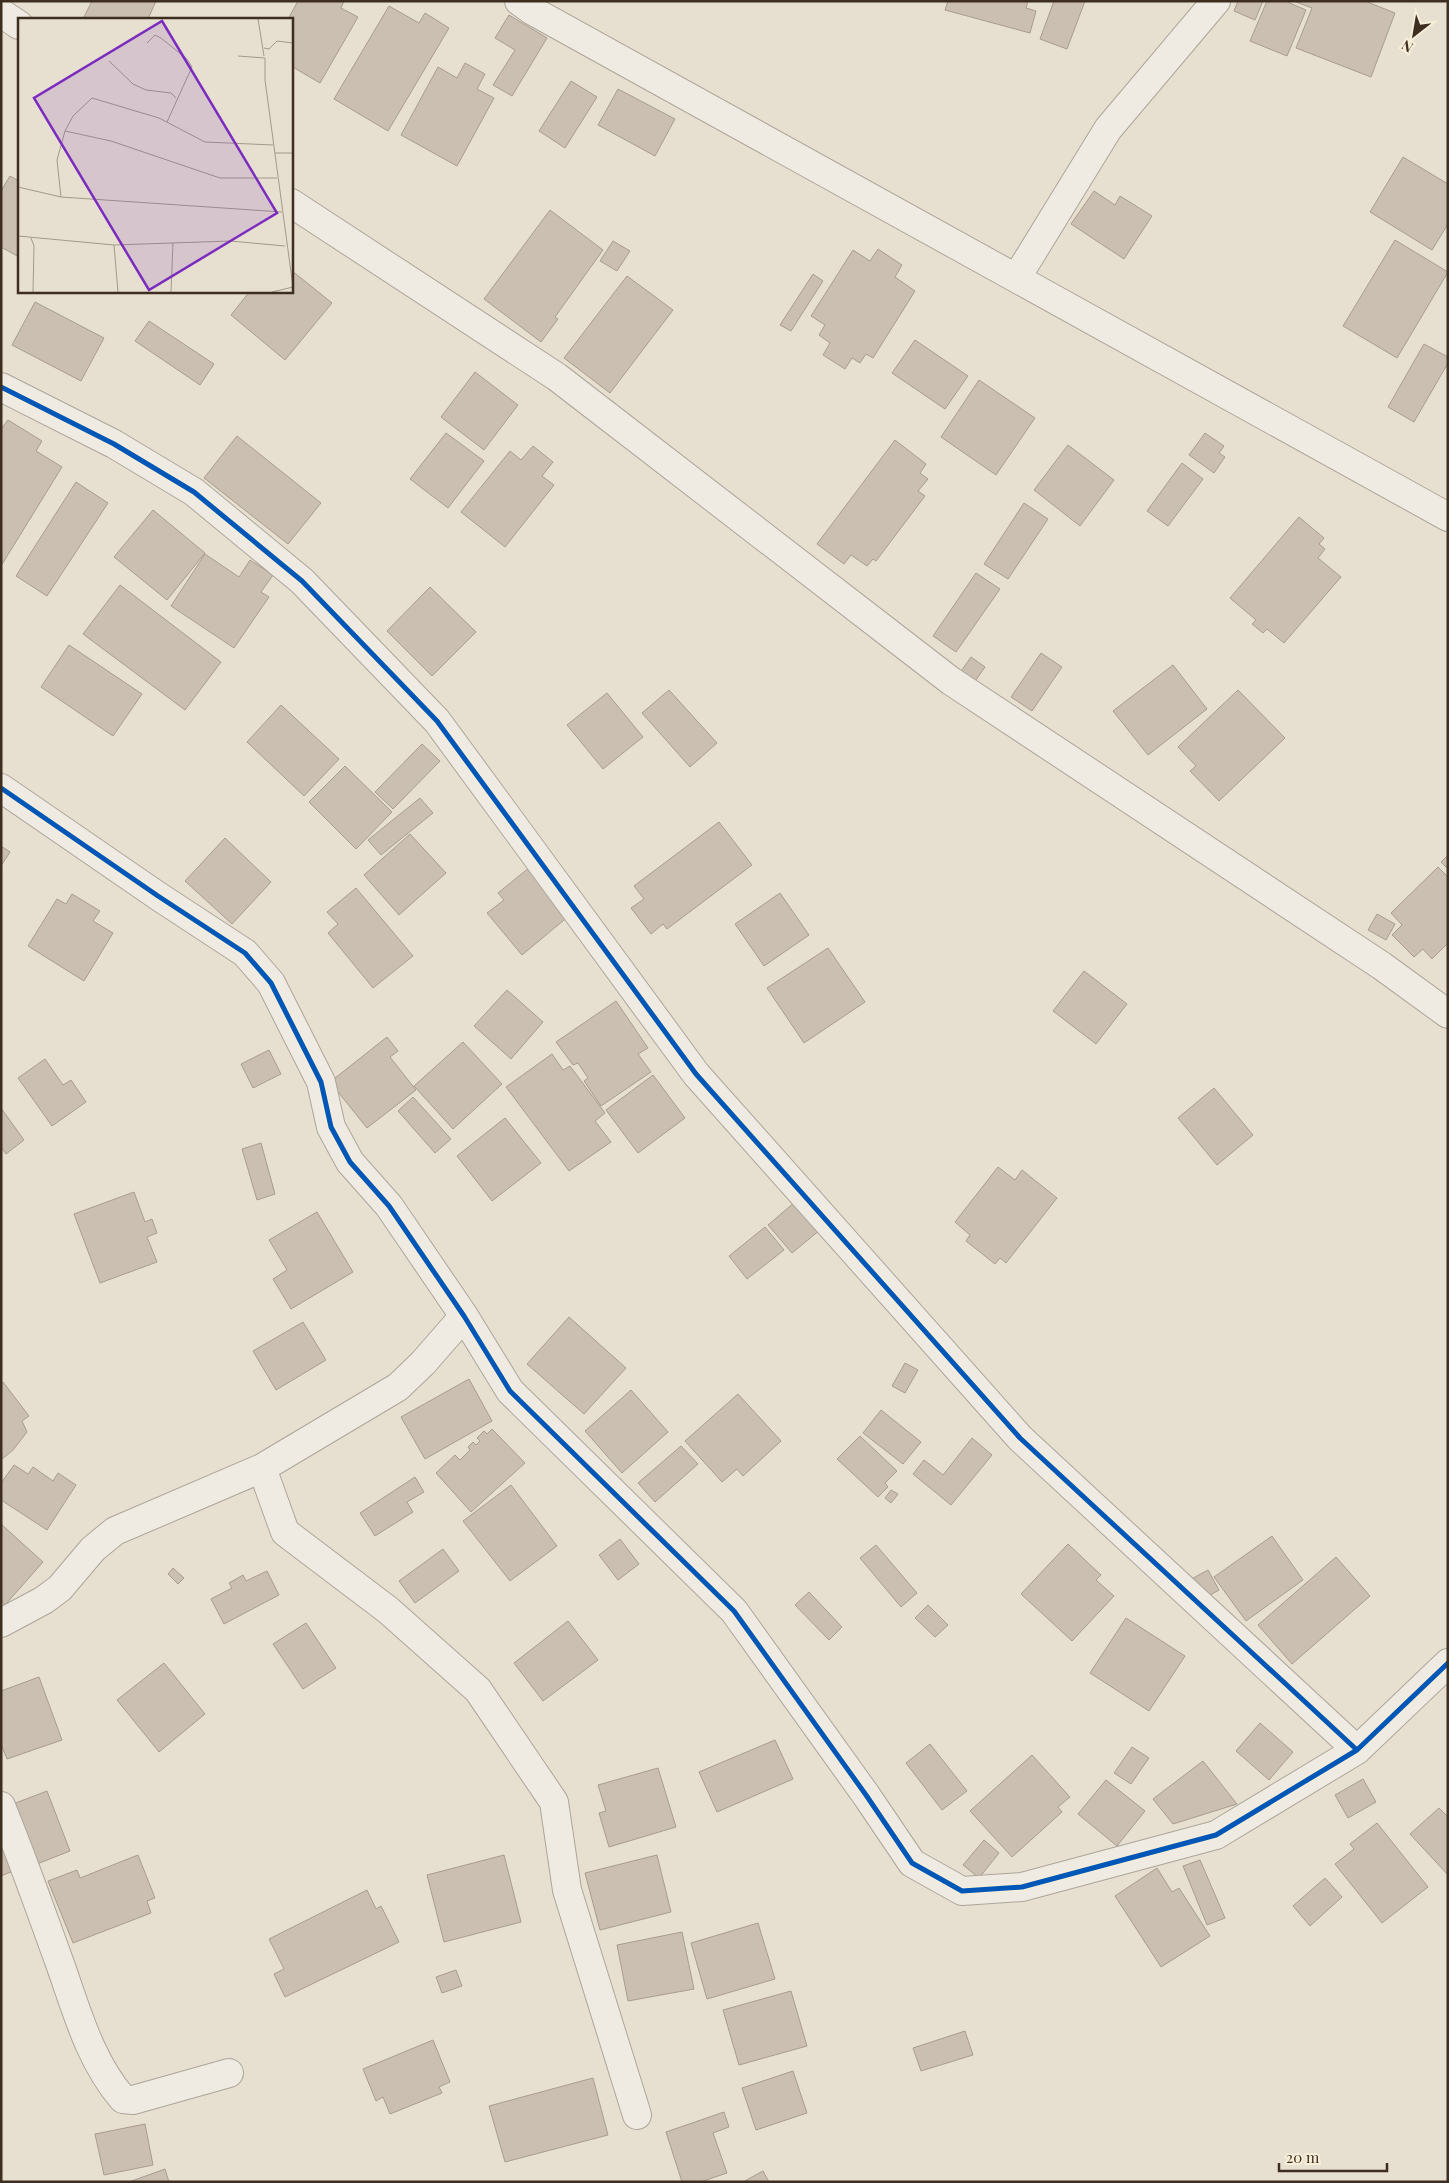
<svg xmlns="http://www.w3.org/2000/svg" width="1449" height="2183" font-family="'Playfair Display',serif">
<rect width="100%" height="100%" fill="#e7e0d1"/>
<path fill="#cbbfb2" stroke="#a89c90" d="M92 1H156L148 19H83Z
M298 1H344L341 8 358 17 320 83 291 66V19H288Z
M948 1H1028L1026 8 1036 11 1030 33 945 10Z
M1054 1H1085L1067 49 1040 39Z
M1238 1H1263L1255 20 1234 11Z
M1267 1H1285L1306 10 1287 56 1250 41Z
M1293 1H1365L1395 13 1371 77 1296 48 1312 8Z
M389 6 419 23 425 13 449 28 388 131 334 99Z
M509 15 547 38 512 96 493 85 515 50 495 38Z
M465 63 485 74 477 89 494 98 457 166 401 135 438 67 457 78Z
M571 81 597 97 565 148 539 131Z
M618 89 675 119 655 156 598 125Z
M1403 157 1448 184V224L1432 250 1370 212Z
M10 176 19 181V257L1 247V191Z
M1094 191 1115 205 1120 196 1152 216 1124 259 1071 224Z
M550 210 603 250 555 317 558 319 541 342 484 299Z
M1395 240 1448 272 1397 358 1343 326Z
M613 241 630 251 617 271 600 261Z
M878 249 902 265 895 277 915 291 873 358 866 354 860 363 852 358 845 369 823 355 830 343 819 335 825 325 811 316 853 250 870 261Z
M291 270 332 303 285 360 231 315 250 291H291Z
M813 274 823 281 791 331 780 325Z
M627 276 673 310 610 393 564 358Z
M35 302 104 338 81 381 12 345Z
M149 321 214 364 200 385 135 341Z
M915 340 968 376 945 409 892 373Z
M1424 344 1448 357V363L1414 422 1388 407Z
M475 372 518 405 484 450 441 417Z
M979 380 1035 418 996 475 941 437Z
M8 420 42 441 36 451 62 467 1 566V429Z
M446 433 484 461 448 508 410 479Z
M1205 433 1224 446 1219 453 1225 457 1214 473 1189 455Z
M237 436 321 503 288 544 204 478Z
M895 440 926 464 920 473 928 479 918 491 925 496 876 561 873 559 867 566 851 555 844 564 817 544Z
M1068 445 1114 480 1080 526 1034 490Z
M533 446 553 462 542 476 554 485 505 547 461 512 510 451 521 460Z
M1182 463 1203 479 1168 526 1147 511Z
M76 482 108 503 47 596 16 576Z
M1024 503 1048 519 1008 579 984 564Z
M153 510 205 553 167 600 114 557Z
M1299 517 1324 538 1319 544 1325 549 1318 558 1341 577 1284 643 1267 629 1263 633 1252 624 1256 620 1230 598Z
M205 554 239 577 250 560 273 575 261 592 269 597 234 648 171 606Z
M976 573 1000 589 956 652 933 636Z
M120 585 221 662 185 710 83 634Z
M430 587 476 632 432 676 387 631Z
M69 645 142 694 113 736 41 687Z
M1041 653 1062 667 1032 711 1011 697Z
M971 657 985 667 971 687 957 677Z
M1173 665 1207 709 1148 755 1113 711Z
M669 690 717 743 690 767 642 713Z
M1238 690 1285 738 1219 801 1190 771 1196 766 1178 747Z
M607 693 643 737 603 769 567 725Z
M281 705 339 759 304 796 247 742Z
M422 744 440 761 393 809 375 792Z
M345 766 392 812 356 849 309 802Z
M420 798 433 813 381 855 368 840Z
M719 822 752 865 667 929 663 924 651 934 631 908 644 899 634 886Z
M410 834 446 873 399 915 364 875Z
M225 838 271 882 232 924 185 881Z
M1 846 10 852 1 866Z
M1448 855V869L1441 862Z
M530 867 570 915 522 955 487 913 504 900 498 893Z
M1438 867 1448 877V943L1432 959 1423 949 1414 957 1392 935 1402 925 1391 913Z
M356 888 413 956 373 988 328 933 338 924 327 912Z
M780 893 809 935 764 966 735 924Z
M72 894 100 911 93 921 113 933 84 981 28 946 57 899 66 904Z
M1377 914 1395 924 1386 940 1368 930Z
M828 948 865 1002 804 1043 767 988Z
M1084 971 1127 1004 1096 1044 1053 1011Z
M507 990 543 1022 511 1059 474 1026Z
M616 1001 648 1048 638 1054 651 1072 601 1106 584 1081 588 1078 578 1063 573 1065 556 1042Z
M387 1037 398 1051 390 1057 416 1090 367 1128 330 1082Z
M463 1042 502 1084 453 1129 414 1086Z
M269 1050 281 1074 253 1088 241 1064Z
M552 1054 563 1070 570 1066 605 1113 595 1121 611 1142 569 1171 506 1087Z
M45 1059 63 1085 71 1080 86 1102 52 1126 18 1078Z
M653 1075 685 1118 638 1153 606 1110Z
M1214 1088 1253 1135 1217 1165 1178 1118Z
M413 1097 451 1139 435 1153 398 1111Z
M1 1108 24 1140 6 1154 1 1147Z
M505 1118 541 1163 492 1201 457 1156Z
M261 1143 275 1194 257 1200 242 1149Z
M998 1167 1015 1180 1022 1170 1057 1198 1006 1263 1000 1258 995 1264 966 1241 970 1235 955 1222Z
M134 1192 145 1222 152 1219 157 1233 147 1237 157 1262 100 1283 74 1214Z
M802 1196 826 1225 792 1253 768 1225Z
M317 1212 353 1272 291 1309 273 1279 287 1270 269 1240Z
M765 1227 784 1250 747 1279 729 1256Z
M569 1317 626 1368 584 1414 527 1364Z
M303 1322 326 1360 276 1390 253 1351Z
M905 1363 918 1370 905 1393 892 1386Z
M469 1379 492 1421 425 1459 401 1417Z
M3 1382 29 1416 22 1421 27 1432 13 1450 1 1460V1384Z
M631 1390 668 1432 622 1473 585 1431Z
M738 1394 781 1441 743 1476 737 1469 722 1482 685 1441Z
M881 1410 921 1442 903 1464 863 1433Z
M492 1429 525 1463 471 1512 436 1473 455 1455 460 1460 470 1450 468 1447 473 1442 476 1445 480 1441 477 1438 484 1431 487 1434Z
M860 1436 897 1471 885 1483 888 1487 878 1497 837 1459Z
M972 1438 992 1455 951 1505 913 1474 924 1460 943 1475Z
M681 1446 698 1464 655 1502 638 1483Z
M14 1465 28 1474 33 1467 53 1481 58 1473 76 1485 47 1530 1 1500V1483Z
M415 1477 424 1492 407 1502 413 1512 375 1536 360 1513Z
M511 1485 557 1546 510 1581 463 1521Z
M891 1490 898 1494 891 1503 885 1498Z
M1 1524 43 1562 5 1605 1 1601Z
M1272 1536 1303 1580 1246 1621 1214 1577Z
M620 1539 639 1564 618 1580 599 1555Z
M1068 1544 1101 1575 1096 1580 1114 1596 1072 1641 1021 1594Z
M876 1545 917 1593 901 1607 860 1558Z
M443 1549 459 1571 415 1603 399 1581Z
M1336 1557 1370 1596 1292 1664 1258 1625Z
M173 1568 184 1578 178 1584 168 1574Z
M1208 1570 1219 1590 1198 1602 1186 1582Z
M267 1571 279 1595 224 1624 211 1599 232 1588 229 1583 243 1575 246 1581Z
M809 1592 842 1627 829 1640 795 1605Z
M928 1605 948 1625 935 1637 915 1618Z
M1126 1618 1185 1656 1149 1711 1090 1673Z
M568 1621 598 1660 543 1701 514 1663Z
M306 1623 336 1668 303 1689 273 1644Z
M164 1663 205 1714 159 1752 117 1700Z
M39 1677 62 1740 7 1759 1 1744V1691Z
M1260 1723 1293 1752 1269 1780 1236 1751Z
M775 1740 793 1779 717 1812 699 1772Z
M930 1744 967 1791 942 1810 906 1763Z
M1132 1747 1149 1758 1131 1784 1114 1773Z
M1032 1755 1070 1797 1058 1807 1062 1812 1012 1857 970 1811Z
M1203 1761 1237 1804 1173 1824 1153 1799Z
M658 1768 676 1827 609 1847 599 1813 606 1811 598 1785Z
M1363 1779 1376 1802 1348 1818 1335 1795Z
M1106 1780 1145 1811 1117 1846 1078 1814Z
M47 1791 70 1851 37 1864 13 1804Z
M1439 1808 1448 1817V1875L1410 1834Z
M1377 1823 1428 1887 1382 1923 1335 1864 1354 1849 1350 1844Z
M1 1830 18 1869 1 1876Z
M984 1840 999 1853 979 1878 963 1865Z
M138 1855 155 1898 147 1901 151 1913 73 1943 48 1881 77 1870 80 1878Z
M504 1855 521 1922 444 1942 427 1875Z
M657 1855 671 1912 600 1930 585 1873Z
M1200 1860 1225 1918 1207 1925 1183 1866Z
M1157 1868 1172 1892 1179 1888 1210 1936 1161 1967 1115 1896Z
M1325 1878 1342 1897 1310 1926 1293 1906Z
M367 1890 376 1909 381 1906 399 1942 285 1997 274 1974 284 1969 269 1939Z
M758 1923 775 1979 707 1999 691 1943Z
M682 1932 694 1989 628 2001 617 1945Z
M456 1970 462 1986 442 1993 436 1977Z
M791 1991 807 2046 739 2065 723 2010Z
M965 2031 973 2055 921 2071 913 2048Z
M433 2040 450 2082 439 2087 442 2093 390 2114 383 2097 376 2101 363 2069Z
M793 2071 807 2113 756 2130 742 2088Z
M593 2078 608 2135 505 2162 489 2106Z
M724 2112 729 2127 713 2133 727 2173 700 2182H682L666 2132Z
M145 2124 153 2165 104 2175 95 2134Z
M165 2169 169 2182H129Z
M763 2171 769 2182H743Z"/>
<g fill="none" stroke-linecap="round" stroke-linejoin="round">
<g stroke="#ada599" stroke-width="30">
<path id="minor" d="M519 1 533 11 1448 517
M1 13 19 25
M291 203 557 377 951 681 1382 966 1448 1014
M1017 277 1108 129 1216 1
M1 387 114 444 194 492 302 581 437 721 696 1074 1020 1438 1357 1750
M1 788 158 896 245 953 271 983 321 1082 331 1127 350 1162 389 1206 464 1316 510 1391 734 1611 866 1795 912 1863 962 1891 1022 1887 1216 1835 1357 1750 1448 1663
M262 1468 285 1532 388 1610 478 1690 554 1802 567 1890 637 2115
M1 1623 44 1600 60 1588 93 1549 115 1531 262 1468 398 1387 423 1363 464 1316
M1 1806C22 1857 40 1909 59 1961 76 2008 89 2060 123 2099L133 2100 229 2073"/>
</g>
<use href="#minor" stroke="#efebe3" stroke-width="28"/>
<g stroke="#f7eed8" stroke-width="8">
<path id="cycleway" d="M1 387 114 444 194 492 302 581 437 721 696 1074 1020 1438 1357 1750
M1 788 158 896 245 953 271 983 321 1082 331 1127 350 1162 389 1206 464 1316 510 1391 734 1611 866 1795 912 1863 962 1891 1022 1887 1216 1835 1357 1750 1448 1663"/>
</g>
<use href="#cycleway" stroke="#0057b8" stroke-width="5"/>
</g>
<g transform="translate(18 18)">
<rect width="275" height="275" fill="#e7e0d1"/>
<path fill="none" stroke="#a3998a" stroke-width="1" d="M240 1 246 38M129 25 137 17 143 20 169 41 174 49 149 104M246 30 251 31 259 23 275 25M220 38 247 40V62L275 269M91 43 115 66 128 72 153 75 158 80M47 113 93 123 202 160H259M257 135H275M0 169 43 179 264 194M43 179 39 142 47 113 55 98 74 80 141 100 187 124 255 127M0 218 96 227 212 223 267 228M13 220 16 228 15 274M96 227 100 274M153 274 155 225M254 274 275 269"/>
<path fill="#7b2cbf" fill-opacity="0.15" stroke="#7b2cbf" stroke-width="2.5" d="M144 3 259 195 131 272 16 80Z"/>
<rect width="275" height="275" fill="none" stroke="#3d2e20" stroke-width="2.5"/>
</g>
<rect width="1449" height="2183" fill="none" stroke="#3d2e20" stroke-width="5"/>
<g transform="translate(1414 35) rotate(211)" stroke="#f7eed8" stroke-width="4" paint-order="stroke">
<path d="M0-4L9 19L0 12L-9 19Z" fill="#3d2e20"/>
<text y="-8" font-size="14" font-weight="bold" text-anchor="middle" fill="#3d2e20">N</text>
</g>
<path d="M1279 2163v8h108v-8" fill="none" stroke="#3d2e20" stroke-width="2.5"/>
<text x="1286" y="2163" font-size="15" fill="#3d2e20" stroke="#f7eed8" stroke-width="4" paint-order="stroke">20 m</text>
</svg>
